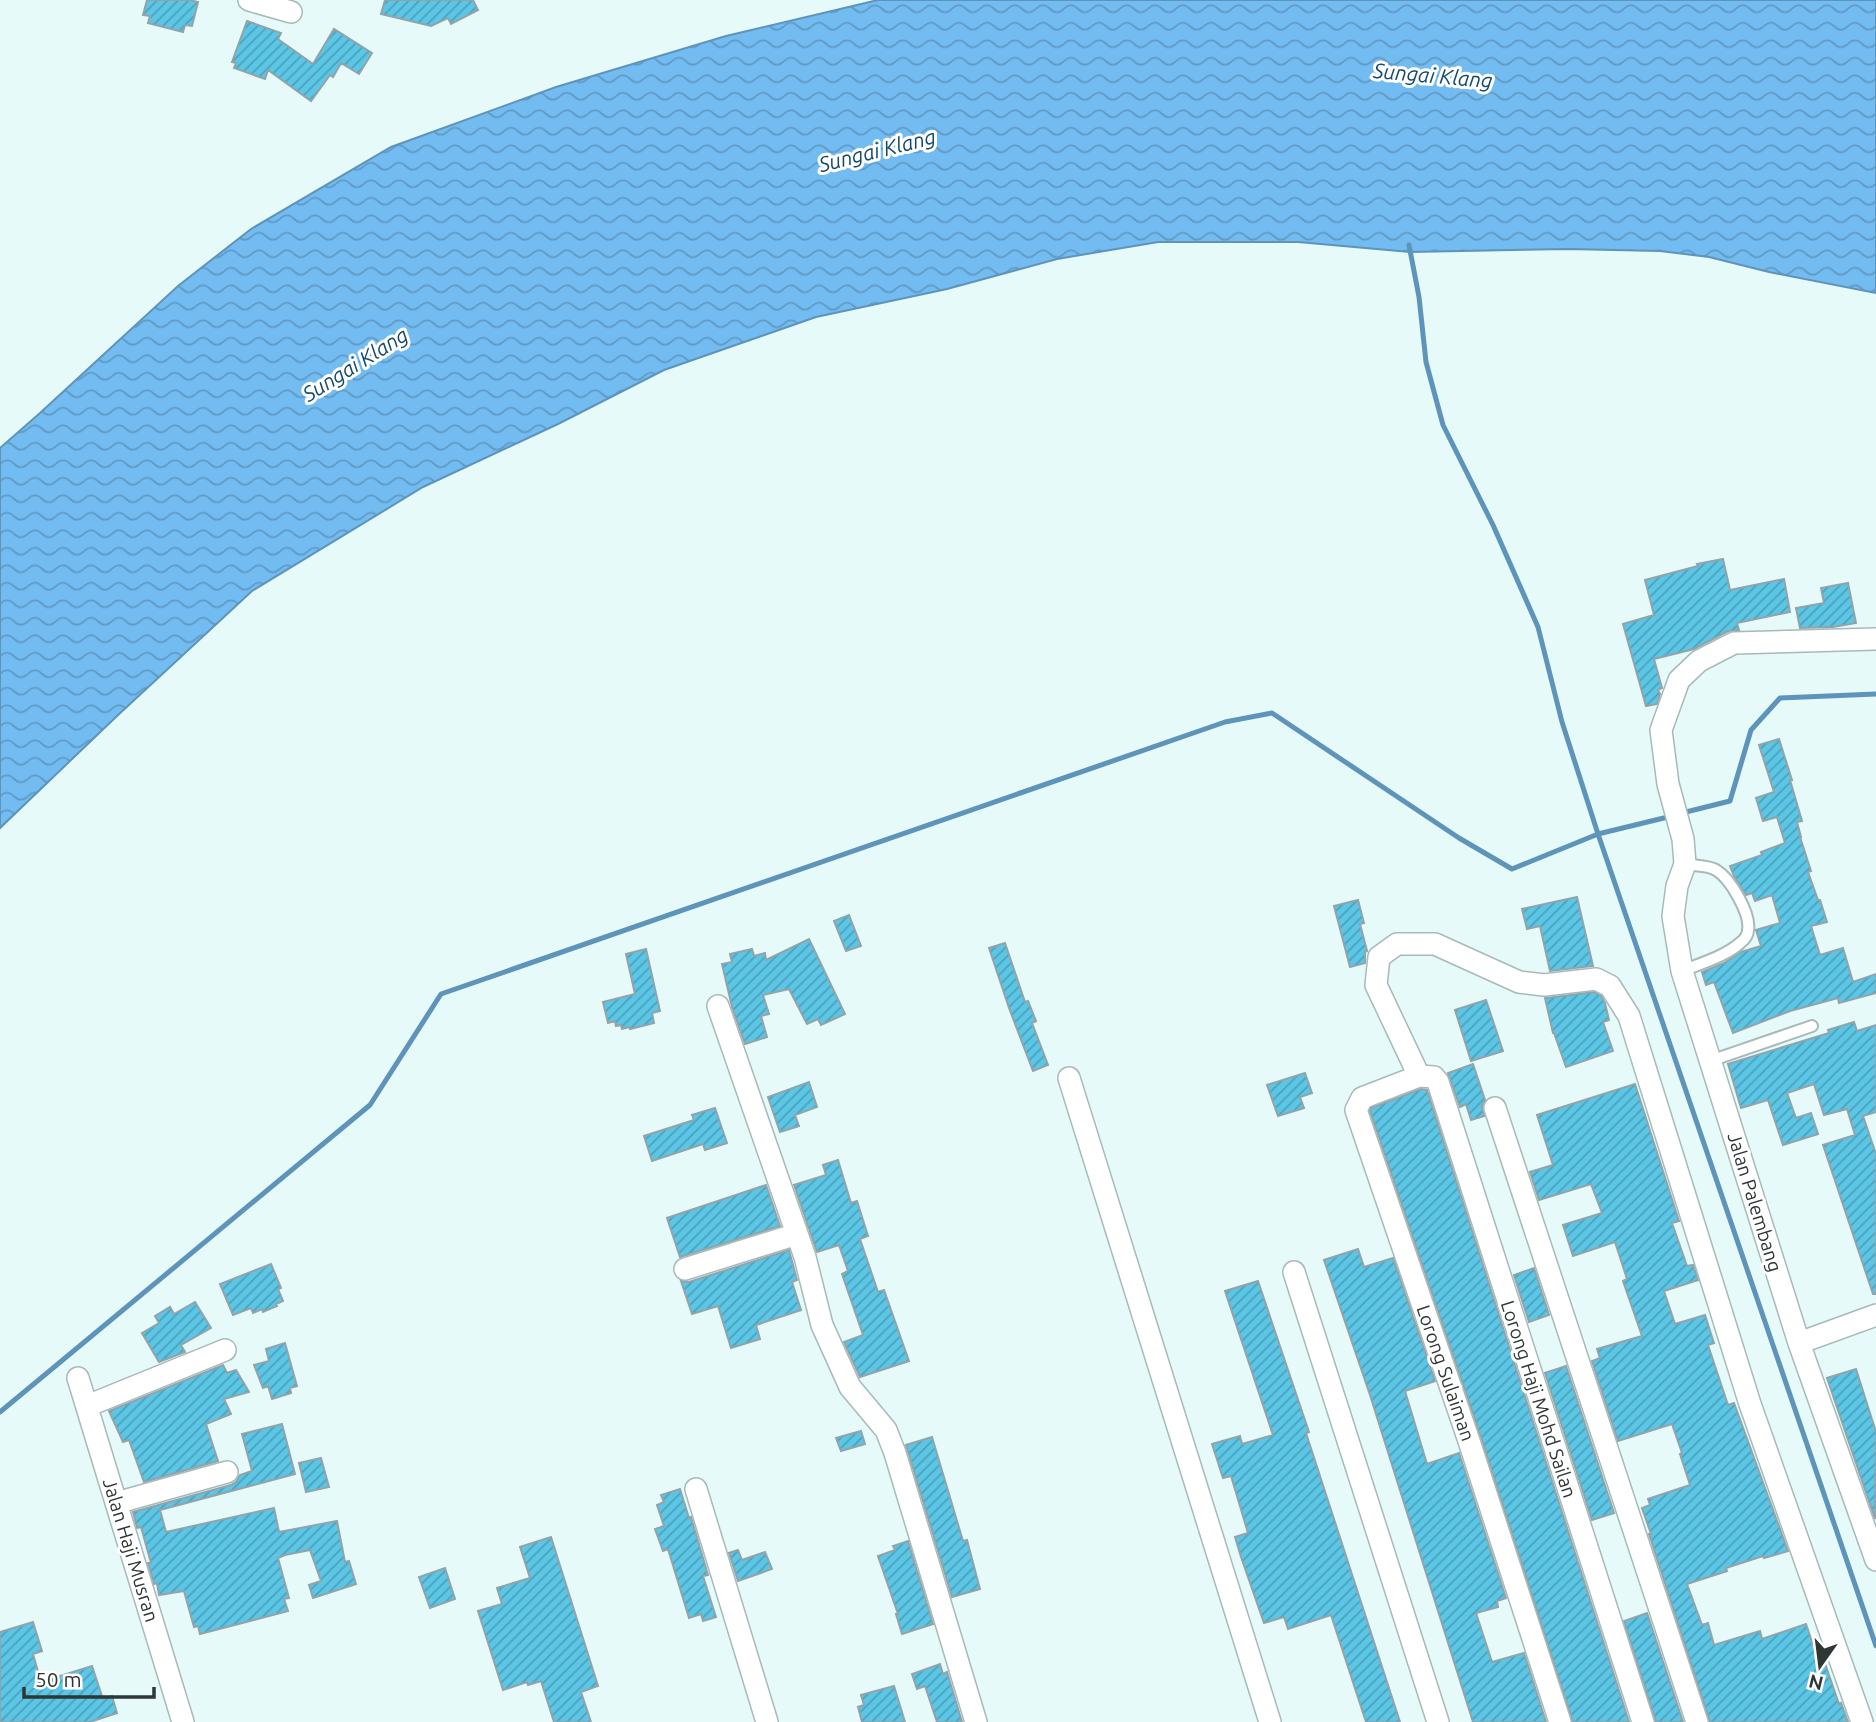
<svg xmlns="http://www.w3.org/2000/svg" width="1876" height="1722" font-family="Ubuntu,sans-serif">
<defs>
<pattern id="water-waves" width="16" height="10" patternUnits="userSpaceOnUse" patternTransform="scale(1.75)"><rect width="16" height="10" fill="#73bcf2"/><path d="M0 5q4-4 8 0t8 0" fill="none" stroke="#5f9ac5"/></pattern>
<pattern id="building-hatch" width="6" height="6" patternUnits="userSpaceOnUse" patternTransform="scale(1.75)"><rect width="6" height="6" fill="#5bc6e5"/><path d="M-1 1l2-2M0 6l6-6M5 7l2-2" fill="none" stroke="#4ca2ba"/></pattern>
</defs>
<rect width="100%" height="100%" fill="#e6fafa"/>
<path fill="url(#water-waves)" stroke="#5e94ba" stroke-width="2" d="M878 0H1876V293L1769 272 1709 257 1660 251 1568 249 1410 252 1298 242H1158L1057 259 947 289 816 317 664 370 558 424 423 487 252 591 117 716 0 828V448L40 413 178 286 251 229 391 147 556 87 726 36Z"/>
<g fill="none" stroke-linecap="round" stroke-linejoin="round">
<path stroke="#5e94ba" stroke-width="5" d="M1409 245 1419 297 1426 362 1443 425 1493 525 1538 627 1562 722 1598 834 1876 1646
M1682 813 1730 801 1751 730 1780 698 1876 694
M0 1412 370 1105 441 994 1225 722 1272 713 1459 838 1512 869 1598 834 1672 816"/>
</g>
<path fill="url(#building-hatch)" stroke="#92a3a9" stroke-width="2" d="M147 0H189L198 2 192 26 185 25 183 32 148 23 150 16 143 15Z
M385 0H473L478 10 451 24 448 18 431 26 381 14Z
M247 21 281 33 278 39 313 64 334 29 372 53 359 74 341 63 333 77 330 75 311 101 268 70 265 79 234 68 236 63 232 62Z
M1723 559 1730 590 1784 579 1790 612 1737 623 1739 630 1728 631 1694 649 1654 659 1662 688 1658 690 1660 694 1657 704 1646 706 1623 624 1654 615 1645 580 1698 566 1697 564Z
M1848 583 1856 623 1833 627 1800 628 1796 608 1824 603 1821 588Z
M1779 739 1792 780H1790L1802 821 1797 822 1801 837H1800L1811 871 1808 872 1818 900H1820L1827 922 1811 926 1820 955 1843 948 1853 982 1876 974V993L1839 1003 1838 998 1790 1011 1733 1033 1714 982 1706 985 1702 972 1724 963 1741 952 1761 946 1756 930 1780 923 1772 895 1755 901 1752 893 1746 895 1734 876 1730 866 1762 855 1761 852 1785 843 1777 817 1763 821 1756 798 1774 792 1759 745Z
M1577 897 1593 966 1550 971 1540 926 1527 929 1522 909Z
M1358 900 1364 923 1360 924 1367 951 1365 952V963L1350 967 1334 906Z
M849 915 861 946 846 951 834 921Z
M809 939 845 1014 821 1025 818 1019 807 1024 789 989 763 995 769 1014 761 1016 767 1037 745 1044 732 1007 722 964 732 962 730 954 752 949 754 956 765 953 766 960Z
M1005 943 1025 1002 1028 1001 1036 1021 1032 1023 1048 1065 1033 1071 1009 1008 989 948Z
M646 949 660 1011 652 1013 654 1023 630 1029 629 1027 622 1029 621 1025 616 1026 615 1021 608 1023 603 1002 635 994 626 954Z
M1594 992 1601 996 1605 1003 1609 1020 1603 1022 1613 1051 1566 1067 1554 1033H1553L1545 998Z
M1486 1000 1503 1051 1471 1061 1455 1010Z
M1854 1022 1857 1031 1876 1025V1112L1863 1116 1876 1154V1294H1873L1823 1145 1855 1135 1847 1109 1824 1115 1814 1084 1787 1093 1796 1118 1811 1113 1818 1134 1783 1145 1768 1100 1741 1108 1728 1064 1829 1033 1828 1030Z
M1473 1064 1485 1100 1482 1106 1484 1116 1471 1120 1466 1104 1460 1107 1448 1073Z
M1305 1073 1312 1093 1300 1097 1304 1108 1278 1116 1267 1085Z
M809 1082 817 1107 795 1115 799 1126 780 1132 768 1097Z
M1635 1084 1679 1221 1672 1223 1687 1266 1693 1265 1698 1280 1664 1291 1675 1324 1705 1315 1714 1343 1708 1345 1728 1405 1734 1403 1788 1551 1764 1558 1763 1556 1726 1568 1727 1571 1687 1584 1702 1625 1708 1623 1714 1645 1760 1631 1762 1639 1806 1624 1813 1645 1818 1643 1839 1704 1841 1703 1848 1722H1710L1649 1534H1651L1642 1508 1650 1505 1648 1499 1690 1485 1680 1454 1682 1453 1672 1424 1618 1441 1592 1361 1600 1358 1597 1349 1642 1336 1623 1281 1627 1279 1615 1242 1573 1256 1563 1225 1602 1213 1591 1184 1539 1200 1530 1172 1553 1165 1537 1115Z
M1421 1089 1427 1090 1629 1722H1573L1480 1434 1370 1111 1371 1108Z
M715 1108 727 1143 705 1150 703 1144 652 1161 644 1136 694 1120 692 1115Z
M838 1160 851 1203 857 1201 868 1236 860 1239 878 1292 884 1290 909 1361 860 1377 844 1342 863 1335 842 1274 848 1271 839 1245 817 1252 794 1185 826 1175 823 1165Z
M766 1185 780 1226 680 1257 667 1218Z
M1358 1249 1364 1267 1393 1258 1435 1381 1405 1391 1427 1464 1459 1453 1506 1598 1497 1601 1498 1607 1476 1613 1492 1662 1524 1653 1546 1722H1473L1370 1395 1324 1260Z
M789 1250 797 1280 792 1282 801 1310 756 1325 760 1339 731 1348 718 1306 692 1314 681 1281 689 1282Z
M271 1264 281 1288 278 1289 283 1301 276 1304 277 1306 263 1312 262 1309 253 1313 251 1308 233 1315 220 1284Z
M1534 1268 1549 1315 1529 1322 1514 1275Z
M1258 1281 1309 1432 1306 1433 1400 1722H1366L1331 1615 1288 1629 1284 1617 1264 1623 1241 1557 1235 1537 1248 1533 1231 1476 1223 1478 1212 1444 1240 1436 1242 1444 1273 1435 1225 1291Z
M195 1302 211 1328 181 1345 185 1352 159 1362 142 1333 159 1323 155 1316 170 1307 174 1314Z
M285 1343 297 1386 290 1388 291 1393 272 1399 268 1386 263 1388 254 1365 269 1361 266 1349Z
M223 1365 227 1373 236 1370 249 1392 224 1399 231 1414 206 1424 218 1461 144 1482 129 1440 123 1442 109 1411Z
M1566 1366 1614 1513 1592 1520 1545 1373Z
M1856 1369 1876 1432 1875 1519 1827 1378Z
M282 1424 295 1474 160 1510 166 1532 274 1508 279 1532 337 1521 345 1562 349 1561 356 1584 313 1598 309 1585 321 1581 310 1550 285 1555 278 1558 289 1598 284 1599 288 1611 200 1634 198 1626 194 1627 184 1591 159 1595 157 1583 154 1584 148 1563H151L141 1527 137 1528 133 1512 231 1485 236 1482 240 1475 252 1471 242 1434Z
M861 1431 865 1444 841 1451 836 1438Z
M932 1437 963 1541 967 1540 980 1589 952 1597 906 1445Z
M321 1458 329 1487 306 1492 299 1463Z
M680 1489 689 1518 691 1517 708 1575 703 1576 716 1617 703 1621 701 1614 689 1618 668 1549 663 1551 655 1529 664 1526 657 1505 664 1502 661 1495Z
M551 1537 598 1686 581 1692 591 1722H554L541 1681 528 1685 527 1682 503 1690 478 1611 502 1604 497 1588 530 1578 520 1547Z
M908 1541 933 1624 902 1634 896 1614H898L878 1556 895 1550 893 1546Z
M738 1550 742 1560 765 1552 772 1569 738 1581 729 1553Z
M445 1568 455 1599 430 1608 419 1577Z
M1647 1613 1683 1722H1656L1624 1621Z
M33 1622 42 1651 33 1654 41 1682 92 1666 103 1699 112 1696 117 1713 90 1722H0V1632Z
M940 1664 943 1674 947 1672 962 1722H937L925 1686 917 1689 912 1674Z
M894 1686 905 1722H862L858 1707 864 1705 861 1695Z"/>
<g fill="none" stroke-linecap="round" stroke-linejoin="round">
<g stroke="#a7baba" stroke-width="14">
<path id="lane" d="M1682 971C1699 964 1726 956 1740 943 1744 940 1748 935 1748 930 1751 914 1730 878 1716 870 1708 865 1694 866 1685 864
M1710 1061 1812 1026"/>
</g>
<g stroke="#a7baba" stroke-width="24">
<path id="street" d="M249 0 291 12
M1876 639 1734 643 1699 661 1679 680 1661 730 1668 784 1683 839 1685 864 1677 886 1673 916 1682 971 1799 1343 1876 1560
M718 1006 805 1257 822 1325 850 1387 886 1430 895 1453 976 1722
M1419 1076 1376 985 1379 957 1397 944H1435L1519 982 1544 985 1596 979 1610 986 1629 1016 1750 1404 1862 1722
M1069 1078 1270 1722
M1495 1108 1697 1722
M685 1269 797 1234
M1294 1272 1438 1722
M1799 1343 1876 1315
M78 1378 183 1722
M87 1406 225 1350
M696 1489 767 1722
M116 1503 227 1472
M1560 1722 1468 1438 1356 1110 1362 1098 1419 1076 1434 1077 1438 1082 1643 1722"/>
</g>
<use href="#lane" stroke="#fff" stroke-width="10"/>
<use href="#street" stroke="#fff" stroke-width="21"/>
</g>
<g text-anchor="middle" dominant-baseline="central" stroke-width="6" stroke-linejoin="round" paint-order="stroke">
<g font-size="19" fill="#2e3636" stroke="#fff">
<text transform="translate(1755 1202) rotate(73)">Jalan Palembang</text>
<text transform="translate(1446 1373) rotate(71)">Lorong Sulaiman</text>
<text transform="translate(1539 1399) rotate(72)">Lorong Haji Mohd Sailan</text>
<text transform="translate(131 1550) rotate(73)">Jalan Haji Musran</text>
</g>
<g font-size="21" font-style="italic" fill="#12496d" stroke="#fff">
<text transform="translate(1433 75) rotate(5)">Sungai Klang</text>
<text transform="translate(877 150) rotate(-14)">Sungai Klang</text>
<text transform="translate(355 364) rotate(-32)">Sungai Klang</text>
</g>
</g>
<g transform="translate(1820 1666) rotate(194)" stroke="#ffffff" stroke-width="5" paint-order="stroke">
<path d="M0-5L12 26L0 18L-12 26Z" fill="#2e3636"/>
<text y="-10" font-size="19" font-weight="bold" text-anchor="middle" fill="#2e3636">N</text>
</g>
<path d="M24 1687v10h130v-10" fill="none" stroke="#2e3636" stroke-width="3.5"/>
<text x="35" y="1687" font-size="21" fill="#2e3636" stroke="#ffffff" stroke-width="5" paint-order="stroke">50 m</text>
</svg>
